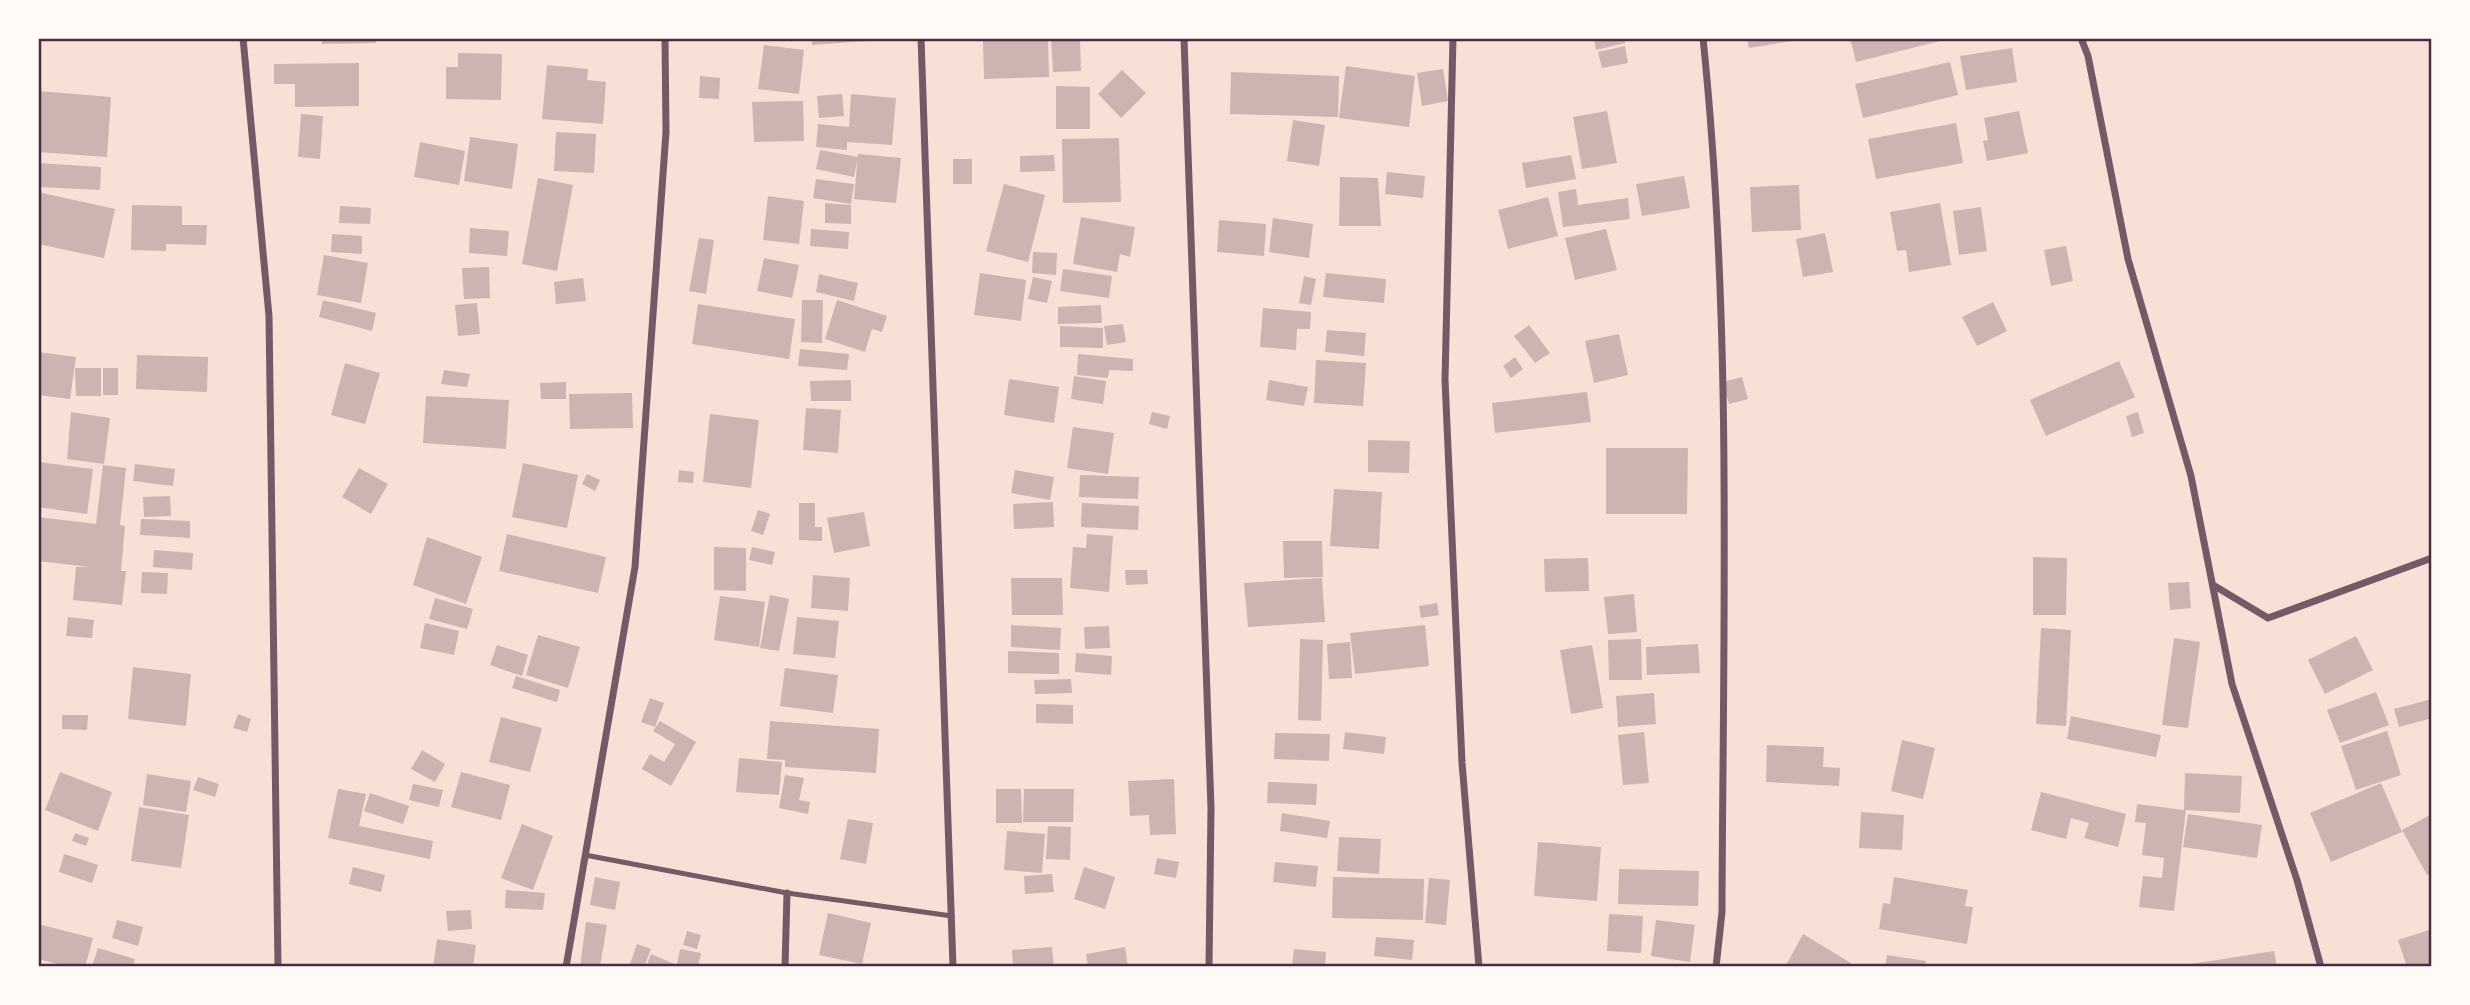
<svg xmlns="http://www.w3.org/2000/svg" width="2470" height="1005" font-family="Manrope,sans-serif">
<rect width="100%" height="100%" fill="#f7e1d7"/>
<path fill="#ccb4b1" d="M322 38H376V43L322 44Z
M812 38H866L867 41 812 45Z
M1051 38H1080L1081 71 1053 72Z
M1594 38H1624L1625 43 1596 50Z
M1747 38H1798V40L1749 48Z
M1850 38H1948V39L1856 62Z
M1048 39 1049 77 984 79 983 41Z
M764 45 804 50 799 94 758 89Z
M1625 46 1628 63 1602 68 1598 52Z
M2012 48 2017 82 1966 90 1960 56Z
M458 53 502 54 501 100 446 99V67H458Z
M1950 62 1958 95 1863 118 1855 84Z
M359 63V106L295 107V84H274V64Z
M547 65 588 69 587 80 606 82 603 124 542 119Z
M1346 66 1415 76 1409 127 1339 118Z
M1443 69 1448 101 1422 106 1417 73Z
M1122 70 1146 93 1121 118 1098 94Z
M1231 72 1339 76 1338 117 1230 114Z
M700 76 720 78 719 99 699 98Z
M1056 86 1090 87V129H1056Z
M38 91 111 97 107 157 38 152Z
M842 94 844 116 819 118 817 96Z
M851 94 896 98 892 145 847 142V150L816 147 818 124 849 127Z
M803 101 804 141 754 142 752 102Z
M1607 111 1617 163 1582 169 1573 117Z
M2019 111 2028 153 1987 161 1983 141 1988 140 1984 118Z
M301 114 323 116 320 159 298 157Z
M1293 120 1325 125 1319 166 1287 161Z
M1956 123 1963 163 1876 179 1868 139Z
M556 132 596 134 594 173 554 171Z
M470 137 518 144 512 189 464 181Z
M1119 138 1121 202 1063 203 1062 139Z
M420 142 465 151 459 185 414 177Z
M820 150 858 157 854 177 816 169Z
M858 154 901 158 896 203 854 199Z
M1054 155 1055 171 1020 172V156Z
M1571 155 1576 179 1526 188 1522 163Z
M953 159H972V184H953Z
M38 163 101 167 100 190 38 187Z
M1387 172 1425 176 1423 198 1385 194Z
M1684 176 1690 208 1642 216 1636 184Z
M1340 177 1378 178 1381 226H1339Z
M538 178 573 185 557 271 522 264Z
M816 179 854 184 851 204 813 198Z
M1004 184 1045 195 1028 262 986 251Z
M1799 185 1801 230 1752 232 1750 187Z
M1576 189 1578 205 1628 198 1630 219 1563 227 1558 192Z
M38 192 115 209 104 258 38 244Z
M768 196 804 201 799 244 763 240Z
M1548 197 1558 236 1508 249 1498 210Z
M825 203 851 205V224L825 223Z
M1940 203 1951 265 1909 272 1906 250 1897 251 1890 212Z
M132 205 182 206V225H207L206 245 166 244V251L131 250Z
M340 206 371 208 370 224 339 223Z
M1981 207 1987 251 1959 255 1953 211Z
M1081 217 1135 227 1130 257 1120 254 1117 272 1073 264Z
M1273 218 1313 224 1309 258 1269 252Z
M1219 220 1266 224 1264 256 1217 252Z
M470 228 509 231 507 256 469 253Z
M811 229 849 232 848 249 810 246Z
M1606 229 1617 270 1575 280 1565 238Z
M1825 233 1833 272 1803 277 1796 239Z
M332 234 362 236V254L331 252Z
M699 238 714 240 706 294 689 291Z
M2066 246 2073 281 2051 286 2044 250Z
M1033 252 1057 253 1056 275 1032 273Z
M324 255 368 263 361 303 317 295Z
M764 258 799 265 792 298 757 291Z
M489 267 490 298 464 299 462 268Z
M1063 269 1112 276 1109 298 1060 291Z
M980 273 1026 280 1021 321 974 315Z
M1326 273 1386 279 1384 303 1323 297Z
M819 274 858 283 854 301 816 292Z
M1304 276 1316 279 1311 305 1299 303Z
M1033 277 1052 281 1047 303 1028 299Z
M583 278 586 301 556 304 554 282Z
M323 300 376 313 372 331 319 317Z
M802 300H823L822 343 801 342Z
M837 300 887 316 882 332 872 329 865 352 825 339Z
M1993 302 2007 331 1977 346 1962 317Z
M477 303 480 334 458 336 455 305Z
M698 304 795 319 789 359 692 344Z
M1101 305 1102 323 1058 324V307Z
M1263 308 1311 312 1310 329H1297L1296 350 1260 347Z
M1123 324 1126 342 1107 345 1104 326Z
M1529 325 1550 353 1535 363 1514 336Z
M1060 326 1103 328V348L1060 347Z
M1327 330 1366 333 1364 356 1325 352Z
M1619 334 1628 375 1594 383 1585 341Z
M800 349 849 354 847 370 798 366Z
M38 352 76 357 70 399 38 395Z
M1078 354 1133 359V371L1109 370 1108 378 1077 375Z
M137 355 208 357 207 392 136 389Z
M1515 357 1523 369 1511 378 1503 366Z
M1316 360 1366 363 1363 406 1314 403Z
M2119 361 2135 397 2046 436 2030 400Z
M345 363 380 373 365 424 331 415Z
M75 368H101V396H76Z
M103 368H118V395H103Z
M444 370 470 374 467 387 441 384Z
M1074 376 1106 381 1103 404 1071 399Z
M1742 377 1748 399 1729 404 1723 382Z
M1009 379 1059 387 1054 423 1004 415Z
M851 380V401H811L810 381Z
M1269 380 1308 387 1304 406 1266 400Z
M566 382V399H541L540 383Z
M1587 392 1591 422 1495 433 1492 403Z
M632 393 633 428 570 429 569 394Z
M426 396 509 400 506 449 423 443Z
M806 408 841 410 838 453 803 450Z
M71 412 110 418 104 464 67 459Z
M1152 412 1170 416 1167 429 1149 424Z
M2138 412 2144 433 2132 437 2126 416Z
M710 414 759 420 751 488 703 482Z
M1073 427 1114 433 1108 474 1067 468Z
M1368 440 1410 441 1409 473 1368 472Z
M1606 448H1688L1687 514H1606Z
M38 462 93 469 87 514 38 507Z
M523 463 578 475 567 528 512 517Z
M135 464 175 469 173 486 133 481Z
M103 465 126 468 120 525 125 526 121 571H126L122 605 73 600 76 567H89L38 561V517L96 524Z
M359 468 388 484 371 514 342 497Z
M679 470 694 472 693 483 678 482Z
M1015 470 1054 477 1050 500 1011 493Z
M587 474 600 480 595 491 582 484Z
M1080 475 1139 477 1138 499 1079 497Z
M1334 489 1382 492 1379 549 1330 546Z
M170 496 171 516 144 517 143 497Z
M1053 502 1054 527 1014 529 1013 504Z
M799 503H815V527H822V541L799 540Z
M1082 503 1139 506 1138 530 1081 527Z
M758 510 770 514 763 535 751 531Z
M864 512 870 546 834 553 827 518Z
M141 519 190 521V538L140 535Z
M507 534 606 557 598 593 499 571Z
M1087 534 1113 536 1109 592 1070 588 1073 547 1086 548Z
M427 537 482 557 466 604 413 585Z
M1283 541H1322L1323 577 1284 578Z
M714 547 746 548V591L714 590Z
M752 547 775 552 772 565 749 560Z
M154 550 193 553 192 570 153 567Z
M2033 557 2067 558 2066 615H2033Z
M1588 558 1589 591 1545 592 1544 559Z
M1125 570H1147L1148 584 1126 585Z
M142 572 168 573 167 594 141 593Z
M813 575 850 578 848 611 811 608Z
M1011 578H1062L1063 615H1012Z
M1322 578 1325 622 1248 627 1244 583Z
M2189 582 2191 608 2170 610 2168 583Z
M1634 594 1637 632 1608 634 1604 597Z
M770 595 789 599 779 651 760 648Z
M720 596 765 602 759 647 714 640Z
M435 598 473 609 467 629 429 619Z
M1437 603 1439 615 1421 618 1419 606Z
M68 617 94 620 92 638 66 636Z
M797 617 839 621 835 658 793 654Z
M425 623 459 631 454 655 420 648Z
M1011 625 1061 628 1060 650 1011 647Z
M1425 625 1429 666 1355 674 1350 633Z
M1109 626 1110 648 1085 649 1084 627Z
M2041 628 2071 630 2066 726 2036 724Z
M538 635 580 647 568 688 526 675Z
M2356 636 2373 670 2325 694 2308 660Z
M2174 638 2200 642 2188 728 2162 725Z
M1300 639 1323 640 1321 721 1298 720Z
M1641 639 1642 680H1609L1608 640Z
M1350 642 1352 678 1329 679 1327 644Z
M1698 644 1700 673 1647 675 1646 647Z
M497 645 528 655 522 676 490 665Z
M1592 645 1603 708 1571 714 1560 650Z
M1008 651 1059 653V674L1008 673Z
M1076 653 1112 656 1111 675 1075 672Z
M133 667 191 674 186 726 128 719Z
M785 668 838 675 833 713 780 706Z
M516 676 560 690 557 702 512 688Z
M1071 679 1072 693 1035 694 1034 680Z
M2376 692 2389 725 2340 743 2327 710Z
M1654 693 1656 724 1618 727 1616 696Z
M650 698 664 703 655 727 641 722Z
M2432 699V718L2399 727 2394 709Z
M1036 704 1073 705V724L1036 723Z
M238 714 251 719 247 732 233 728Z
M62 715H88L87 730 62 729Z
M2071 716 2161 735 2156 757 2067 739Z
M501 717 542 728 530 772 489 762Z
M660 721 696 742 671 786 642 769 650 754 664 762 675 744 653 731Z
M770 721 879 729 876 773 785 767V760L767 759Z
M2387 731 2401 775 2356 790 2341 746Z
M1345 732 1386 737 1384 754 1343 749Z
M1644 732 1649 783 1623 785 1618 735Z
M1275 733 1330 734 1329 761 1274 759Z
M1902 740 1935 748 1923 799 1891 791Z
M1767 745 1824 747 1823 767 1840 768 1839 786 1766 782Z
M422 750 445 764 435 782 411 769Z
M739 758 782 762 779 795 736 792Z
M60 772 112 792 98 831 45 810Z
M461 772 510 785 501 820 451 807Z
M2185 773 2242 776 2240 813 2186 810 2174 911 2139 907 2143 876 2162 878 2164 858 2142 855 2146 823 2135 822 2137 804 2184 810Z
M147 774 191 781 186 812 143 805Z
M785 775 804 778 799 800 810 802 808 814 779 808Z
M198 777 219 784 215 797 193 790Z
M1174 779 1176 834 1150 835 1149 815 1130 816 1128 781Z
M1268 782 1317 784 1316 805 1267 803Z
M2381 783 2402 832 2331 862 2310 813Z
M413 784 443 790 439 807 409 800Z
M338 789 366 794 359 826 433 841 430 859 328 838Z
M996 789H1021L1022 823H996Z
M1024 789H1074L1073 822H1023Z
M2041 792 2126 814 2118 847 2084 838 2089 823 2071 818 2066 839 2031 830Z
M370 793 409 806 403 824 364 811Z
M139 807 189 815 181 868 131 861Z
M1861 812 1904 815 1902 850 1859 848Z
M1282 813 1330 821 1327 838 1280 831Z
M2188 814 2262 825 2257 858 2183 847Z
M2432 814V873L2427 875 2402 830Z
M848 819 873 823 866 864 840 859Z
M522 824 553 836 533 890 501 878Z
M1048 826 1071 827 1070 860 1046 859Z
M1007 831 1045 834 1042 873 1004 870Z
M75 833 89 838 86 846 72 841Z
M1339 837 1381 839 1379 874 1337 871Z
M1538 842 1601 847 1597 901 1534 896Z
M64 854 98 865 92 883 59 872Z
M1157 858 1179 862 1176 878 1154 874Z
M1275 862 1318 866 1316 887 1273 882Z
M353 867 385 875 381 892 349 884Z
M1084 867 1115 877 1105 909 1074 899Z
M1619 869 1699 871 1698 906 1618 904Z
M1052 874 1054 892 1025 894 1024 876Z
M595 877 620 882 615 910 590 905Z
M1333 877 1424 879 1423 920 1332 918Z
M1894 877 1968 890 1965 906 1973 907 1967 944 1879 929 1883 903 1890 904Z
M1429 878 1450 880 1446 925 1425 923Z
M506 890 545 893 543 910 505 908Z
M471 910 472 929 448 931 446 911Z
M828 913 871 923 862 964 819 955Z
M1609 914 1643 916 1641 953 1607 951Z
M117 920 143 927 138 946 112 938Z
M1656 920 1695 925 1690 962 1651 956Z
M586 922 607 925 600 967H580Z
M38 924 93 938 85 967H69L38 959Z
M2429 930 2432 967H2407L2398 940Z
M687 931 701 935 697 949 683 945Z
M1803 934 1851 963 1849 967H1785Z
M1376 937 1414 940 1412 960 1374 956Z
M437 939 476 945 473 967H433Z
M637 944 651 949 644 967H629Z
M1052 947 1054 967H1013L1012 950Z
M1125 947 1128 967H1088L1086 954Z
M98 948 135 959 133 967 92 966Z
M680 949 701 953 698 967H646L651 954 677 965Z
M1294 949 1326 952 1325 967H1292Z
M2274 951 2277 967H2191V964Z
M1887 955 1926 961 1925 967H1885Z"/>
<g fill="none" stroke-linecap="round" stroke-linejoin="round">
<path stroke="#755966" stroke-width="5" d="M585 855 787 893 952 916"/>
<path stroke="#755966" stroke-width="7" d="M243 38 269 316 278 967
M921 38 953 967
M1184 38 1211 808 1209 967
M1453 38 1445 380 1462 763 1479 967
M1703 38C1733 328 1723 621 1722 912L1716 967
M2081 38 2088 56 2128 259 2191 476 2232 684 2297 880 2321 967
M2213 585 2268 618 2432 558
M566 967 635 567 666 132 665 38
M785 967 787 893"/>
</g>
<rect width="2470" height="1005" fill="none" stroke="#fffaf5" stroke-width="80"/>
<rect x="40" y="40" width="2390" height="925" fill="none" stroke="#4a2c40" stroke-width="2.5"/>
</svg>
